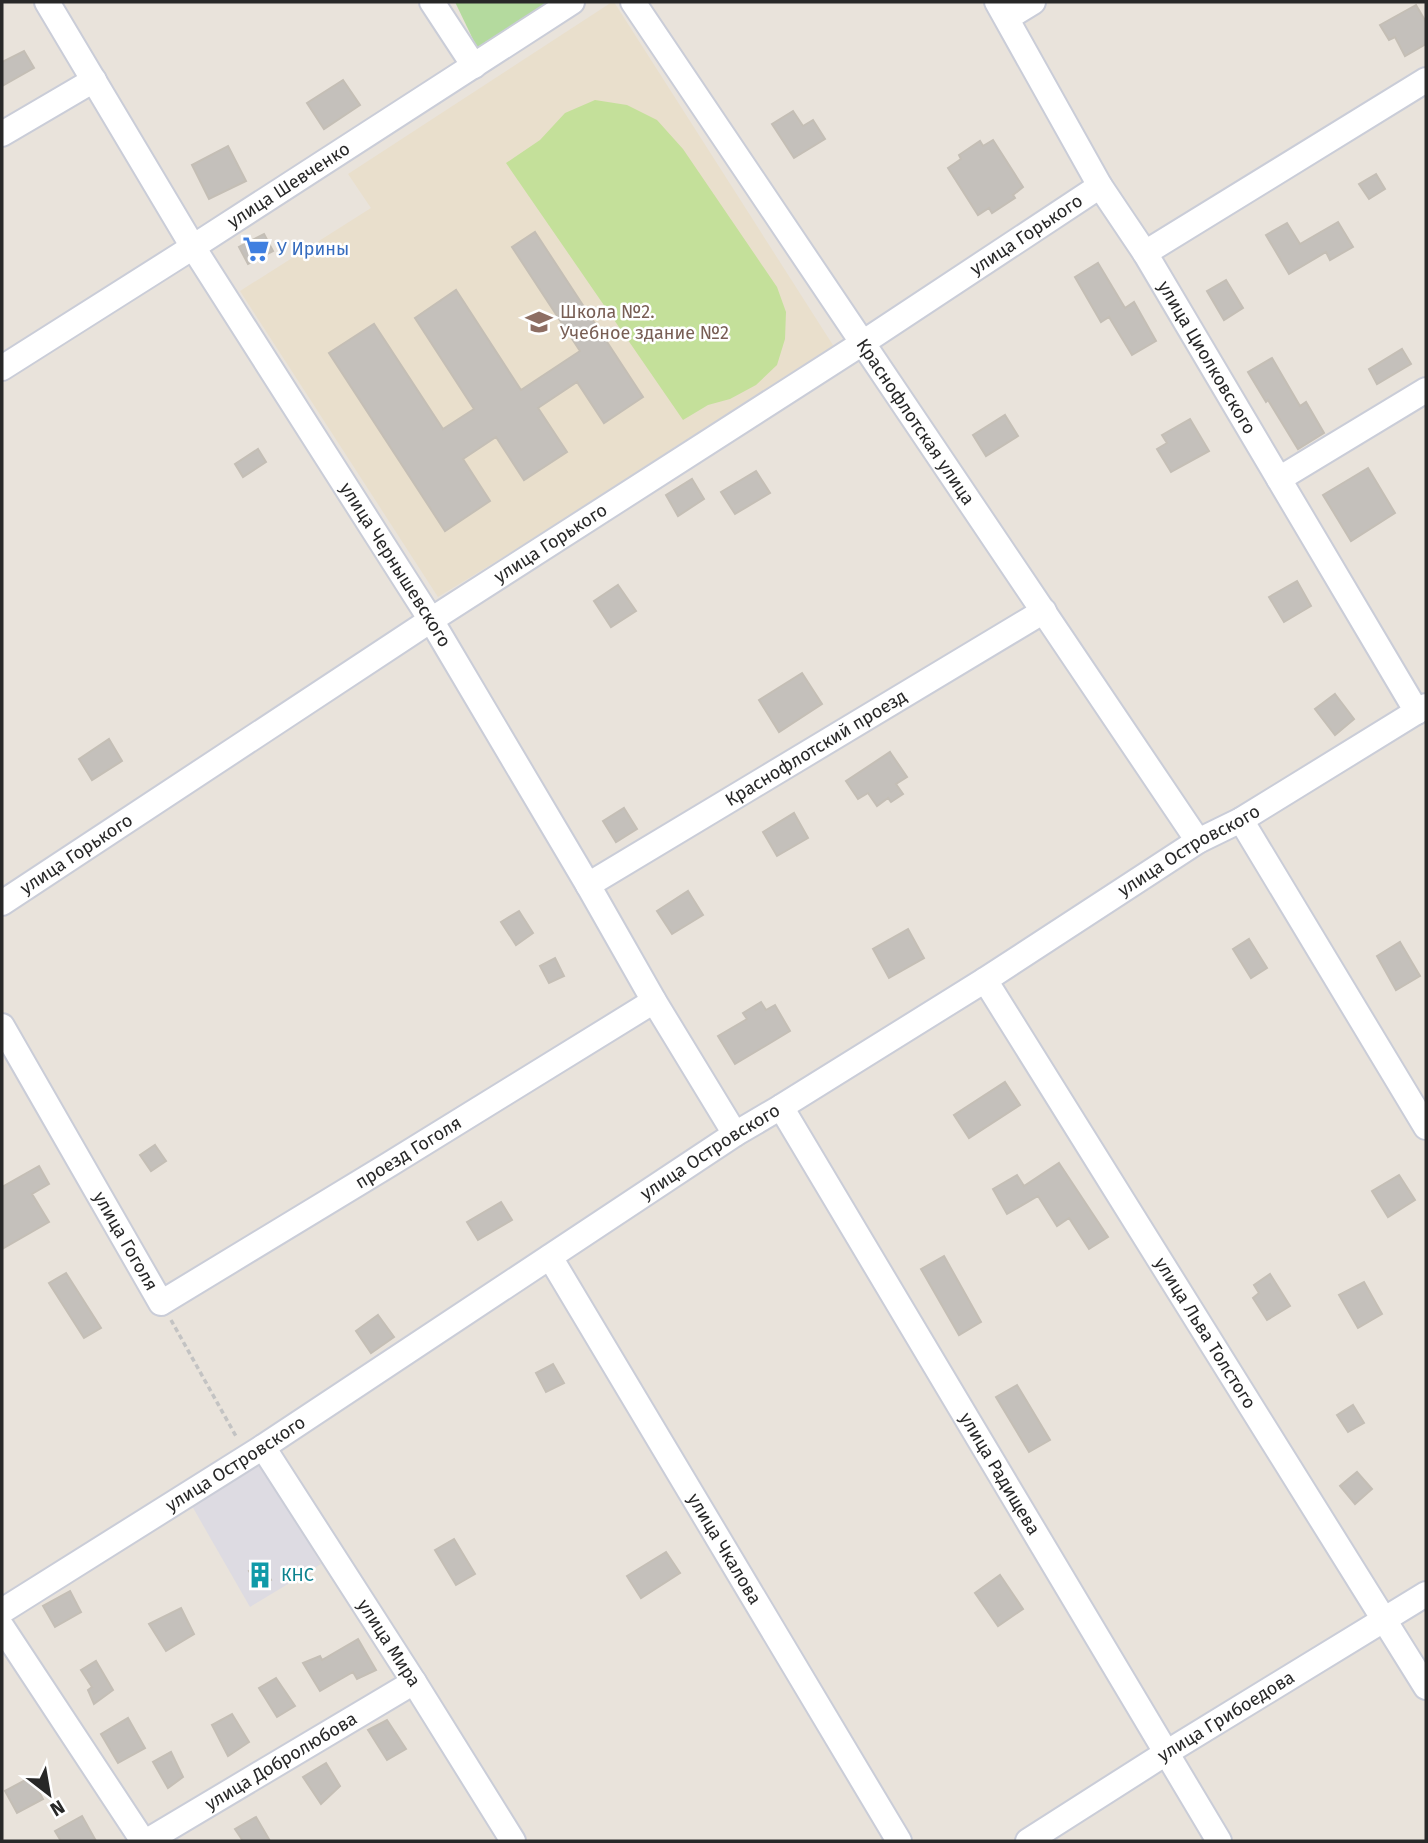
<svg xmlns="http://www.w3.org/2000/svg" width="1428" height="1843" font-family="'Fira Sans',sans-serif">
<rect width="100%" height="100%" fill="#e9e3db"/>
<path fill="#dddbe2" d="M262 1464 321 1564 250 1607 192 1506Z"/>
<path fill="#e9dfcc" d="M612 2H614L838 353 438 597 240 291 371 208 348 174Z"/>
<path fill="#b4da9e" d="M455 2H562L482 58Z"/>
<path fill="#c4e09a" d="M595 100 627 105 657 120 683 149 777 287 786 312 785 339 777 365 756 385 730 399 708 405 683 420 506 163 540 140 565 113Z"/>
<path fill="#c4c0bb" stroke="#c4beb5" stroke-width="2" d="M1416 5 1426 22V44L1405 56 1395 37 1389 40 1380 25Z
M24 51 34 68 2 86V62Z
M343 80 360 105 324 129 307 103Z
M793 111 803 126 813 120 825 139 794 158 772 124Z
M993 140 1023 187 1013 195 1015 198 992 213 989 208 978 215 948 168 961 159 959 155 980 141 983 146Z
M228 146 246 181 209 199 192 165Z
M1376 174 1385 189 1369 199 1359 184Z
M1338 222 1353 247 1330 260 1326 252 1289 274 1266 235 1287 223 1300 244Z
M535 232 643 397 604 423 577 382 538 408 567 452 524 480 496 437 463 459 490 501 445 531 329 353 374 324 443 429 474 409 415 318 456 290 521 390 580 351 512 247Z
M264 234 273 251 248 264 239 247Z
M1098 263 1125 308 1134 302 1156 341 1132 355 1109 317 1101 322 1075 277Z
M1226 280 1243 308 1224 320 1207 291Z
M1402 349 1411 364 1377 384 1369 369Z
M1272 358 1300 406 1306 402 1324 433 1298 449 1268 400 1266 402 1248 372Z
M1005 415 1018 436 986 456 973 435Z
M1190 419 1209 451 1171 472 1157 449 1167 443 1162 435Z
M258 449 266 462 243 477 235 464Z
M1368 468 1395 513 1351 541 1323 495Z
M756 471 770 493 735 514 721 492Z
M692 479 704 499 678 516 666 495Z
M1297 581 1311 606 1284 622 1269 597Z
M618 585 636 611 611 627 594 601Z
M802 673 822 704 779 732 759 700Z
M1335 694 1354 719 1335 735 1315 709Z
M109 739 122 761 92 780 79 759Z
M890 752 907 777 896 784 903 794 891 802 888 798 877 806 868 793 858 799 846 781Z
M624 808 637 829 616 842 603 821Z
M794 813 808 838 777 856 763 832Z
M688 891 703 915 672 934 657 911Z
M519 911 533 933 516 945 501 922Z
M908 929 924 958 889 978 873 949Z
M1249 939 1267 968 1251 978 1233 949Z
M1400 942 1420 976 1396 990 1377 956Z
M555 958 564 976 549 983 540 966Z
M761 1002 766 1010 775 1005 790 1031 735 1064 718 1036 747 1019 743 1013Z
M1005 1082 1020 1105 969 1138 954 1115Z
M155 1145 166 1161 151 1171 140 1155Z
M1059 1163 1108 1237 1089 1249 1069 1218 1057 1226 1038 1196 1007 1214 993 1189 1017 1175 1024 1186Z
M39 1166 49 1184 32 1194 49 1222 2 1249V1187Z
M1399 1175 1415 1200 1388 1217 1372 1191Z
M501 1202 512 1220 478 1240 467 1222Z
M944 1256 981 1322 959 1335 921 1269Z
M66 1273 101 1328 84 1338 49 1283Z
M1270 1274 1290 1306 1267 1320 1253 1298 1259 1293 1254 1285Z
M1364 1282 1382 1314 1358 1328 1339 1295Z
M378 1315 394 1337 371 1353 356 1331Z
M553 1364 564 1383 546 1392 536 1373Z
M1017 1385 1050 1440 1029 1452 996 1397Z
M1353 1405 1364 1423 1348 1432 1337 1415Z
M1357 1472 1372 1489 1355 1504 1340 1486Z
M454 1539 475 1574 456 1585 435 1550Z
M666 1552 680 1573 641 1598 627 1576Z
M262 1565 271 1580 259 1588 249 1571Z
M1000 1575 1023 1609 998 1626 975 1593Z
M70 1591 81 1612 55 1627 43 1606Z
M181 1608 194 1634 166 1651 149 1624Z
M358 1639 376 1670 357 1679 353 1672 320 1691 303 1663 320 1656 322 1660Z
M96 1661 113 1690 94 1704 88 1690 92 1687 81 1670Z
M276 1678 295 1706 277 1717 259 1688Z
M232 1714 249 1742 228 1756 212 1725Z
M128 1718 145 1748 118 1763 101 1734Z
M387 1720 406 1749 387 1760 368 1730Z
M171 1752 183 1777 168 1788 153 1762Z
M326 1763 340 1786 321 1804 303 1777Z
M31 1777 43 1799 17 1813 5 1791Z
M82 1816 96 1841H61L55 1831Z
M256 1817 270 1841H243L235 1829Z"/>
<g fill="none" stroke-linecap="round" stroke-linejoin="round">
<g stroke="#cacdd8" stroke-width="28">
<g id="minor">
<path id="s1" d="M47 2 193 247 431 620 588 885 654 1001 735 1134"/>
<path d="M432 2 474 66"/>
<path id="s2" d="M633 2C820 282 1010 561 1198 841"/>
<path id="s3" d="M997 2 1100 186 1145 253 1417 712"/>
<path d="M1007 18 1033 2"/>
<path d="M2 134 94 80"/>
<path d="M1145 253 1426 80"/>
<path id="s4" d="M2 368 193 247 572 2"/>
<path d="M1279 479 1426 390"/>
<path d="M1241 820 1426 1127"/>
<path id="s5" d="M588 885 1044 611"/>
<path id="s6" d="M2 903 431 620 861 344 1100 186"/>
<path id="s7" d="M985 980 1426 1687"/>
<path id="s8" d="M2 1026 161 1303 390 1164 654 1001"/>
<path id="s9" d="M781 1107 1219 1841"/>
<path id="s10" d="M550 1257 899 1841"/>
<path id="s11" d="M263 1447 414 1682 513 1841"/>
<path id="s12" d="M2 1611 263 1447 735 1134 781 1107 985 980 1198 841 1241 820 1426 706"/>
<path d="M2 1627 143 1841"/>
<path id="s13" d="M147 1841 414 1682"/>
<path id="s14" d="M1028 1841 1166 1753 1426 1594"/>
</g>
</g>
<path stroke="#c3c3c3" stroke-width="3.5" stroke-dasharray="5 3.5" stroke-linecap="butt" d="M171 1320 237 1438"/>
<use href="#minor" stroke="#fff" stroke-width="24"/>
</g>
<defs>
<g id="supermarket-bare" transform="scale(2.1)"><path d="M-6-5.5h2.5l.6 2H6L4.5 2H-2.5L-4.4-4H-6ZM-1.5 3.2a1.3 1.3 0 1 0 .1 0ZM3 3.2a1.3 1.3 0 1 0 .1 0Z" fill="#3f7fe0" stroke="#fff" stroke-width="2.5" paint-order="stroke"/></g>
<g id="school-bare" transform="scale(2.1)"><path d="M0-5L7-2L0 1L-7-2ZM-4 1L0 2.5L4 1V4Q0 6-4 4Z" fill="#8d6e63" stroke="#fff" stroke-width="2.5" paint-order="stroke"/></g>
<g id="building-bare" transform="scale(2.1)"><path d="M-4-6H4V6H1V3H-1V6H-4ZM-2.5-4.3h1.7v1.8h-1.7ZM.8-4.3h1.7v1.8H.8ZM-2.5-1h1.7V.8h-1.7ZM.8-1h1.7V.8H.8Z" fill="#0f9aa8" stroke="#fff" stroke-width="2.5" paint-order="stroke"/></g>
</defs>
<g fill-rule="evenodd">
<use href="#supermarket-bare" x="256" y="249"/>
<use href="#school-bare" x="539" y="322"/>
<use href="#building-bare" x="260" y="1575"/>
</g>
<g text-anchor="middle" dominant-baseline="central" stroke-width="5" stroke-linejoin="round" paint-order="stroke">
<g font-size="18" fill="#282828" stroke="#fff">
<text stroke="none"><textPath href="#s4" startOffset="340">улица Шевченко</textPath></text>
<text stroke="none"><textPath href="#s6" startOffset="1223">улица Горького</textPath></text>
<text stroke="none"><textPath href="#s3" startOffset="413">улица Циолковского</textPath></text>
<text stroke="none"><textPath href="#s2" startOffset="506">Краснофлотская улица</textPath></text>
<text stroke="none"><textPath href="#s6" startOffset="656">улица Горького</textPath></text>
<text stroke="none"><textPath href="#s1" startOffset="662">улица Чернышевского</textPath></text>
<text stroke="none"><textPath href="#s5" startOffset="266">Краснофлотский проезд</textPath></text>
<text stroke="none"><textPath href="#s12" startOffset="1410">улица Островского</textPath></text>
<text stroke="none"><textPath href="#s6" startOffset="89">улица Горького</textPath></text>
<text stroke="none"><textPath href="#s12" startOffset="844">улица Островского</textPath></text>
<text stroke="none"><textPath href="#s8" startOffset="609">проезд Гоголя</textPath></text>
<text stroke="none"><textPath href="#s8" startOffset="248">улица Гоголя</textPath></text>
<text stroke="none"><textPath href="#s7" startOffset="416">улица Льва Толстого</textPath></text>
<text stroke="none"><textPath href="#s12" startOffset="276">улица Островского</textPath></text>
<text stroke="none"><textPath href="#s9" startOffset="427">улица Радищева</textPath></text>
<text stroke="none"><textPath href="#s10" startOffset="340">улица Чкалова</textPath></text>
<text stroke="none"><textPath href="#s11" startOffset="233">улица Мира</textPath></text>
<text stroke="none"><textPath href="#s14" startOffset="234">улица Грибоедова</textPath></text>
<text stroke="none"><textPath href="#s13" startOffset="156">улица Добролюбова</textPath></text>
</g>
<g font-size="18" fill="#366cbe" stroke="#fff" text-anchor="start">
<text x="277" y="249">У Ирины</text>
</g>
<g font-size="18" fill="#785e54" stroke="#fff" text-anchor="start">
<text x="560" y="312">Школа №2.<tspan x="560" dy="21">Учебное здание №2</tspan></text>
</g>
<g font-size="18" fill="#0d838f" stroke="#fff" text-anchor="start">
<text x="281" y="1575">КНС</text>
</g>
</g>
<rect width="1428" height="1843" fill="none" stroke="#282828" stroke-width="7"/>
<g transform="translate(49 1794) rotate(149)" stroke="#ffffff" stroke-width="5" paint-order="stroke">
<path d="M0-5L12 26L0 18L-12 26Z" fill="#282828"/>
<text y="-10" font-size="19" font-weight="bold" text-anchor="middle" fill="#282828">N</text>
</g>
</svg>
